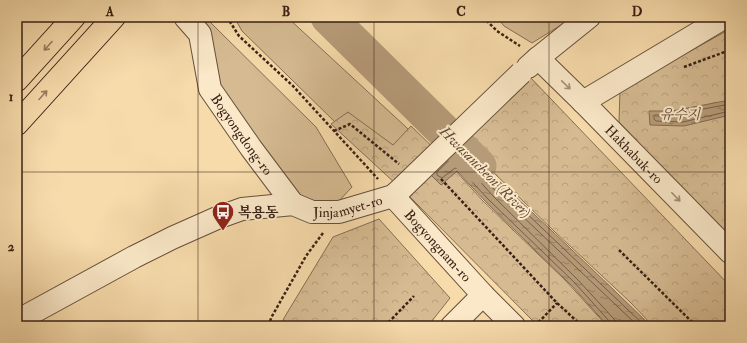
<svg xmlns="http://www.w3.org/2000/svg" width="747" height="343" font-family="'IM FELL Double Pica','Noto Serif KR',serif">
<defs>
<pattern id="forest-crowns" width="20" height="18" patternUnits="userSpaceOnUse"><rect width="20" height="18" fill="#d6bb92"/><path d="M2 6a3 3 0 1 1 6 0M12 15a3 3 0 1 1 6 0" fill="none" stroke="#b8a07d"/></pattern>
<pattern id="water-ripples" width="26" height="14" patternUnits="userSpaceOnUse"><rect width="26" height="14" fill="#b69b78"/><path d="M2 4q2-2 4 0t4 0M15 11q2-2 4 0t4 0" fill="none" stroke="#957e61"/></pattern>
</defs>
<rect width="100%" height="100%" fill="#f7dbab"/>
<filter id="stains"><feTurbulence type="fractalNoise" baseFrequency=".005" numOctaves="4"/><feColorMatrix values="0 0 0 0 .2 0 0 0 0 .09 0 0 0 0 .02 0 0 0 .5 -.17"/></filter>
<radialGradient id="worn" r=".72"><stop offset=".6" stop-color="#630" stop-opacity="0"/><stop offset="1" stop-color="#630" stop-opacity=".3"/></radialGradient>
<path fill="#d6bb92" stroke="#866e54" d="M193 17H206L208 20 316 127 352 187 339 201H317L299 198 217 85Z
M234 17H287L420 140 404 157 336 123 242 31Z
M497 17H574L532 43 504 26Z"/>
<path fill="url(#forest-crowns)" stroke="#866e54" d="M730 29V239L619 122 620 90Z
M529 76 730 286V326H653L630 302 555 232 463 143Z
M348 112 393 145 411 126 445 159 482 200 565 280 607 326H538L410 197 331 124Z
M379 219 450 298 428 326H281L284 318 333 237Z"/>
<path fill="url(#water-ripples)" stroke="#836a50" d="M730 100V115L684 126 650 125 649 111H672Z
M460 144C523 204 588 264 651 326H608L572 286 486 202 457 171 441 185 430 174Z"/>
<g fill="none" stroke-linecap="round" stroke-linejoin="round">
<path stroke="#765e46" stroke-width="1" d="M730 104 672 115H655L654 116V119L656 121 683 122 730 111
M611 326 610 322 575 283 489 200 460 169 455 168 442 178 437 175V172L459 151H461L645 326
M616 326 614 319 578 280 493 196 475 176V174H478L638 326"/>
<path stroke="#b69b78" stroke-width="35" d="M328 17 479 166"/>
<g stroke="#674f3a" stroke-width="24">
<g id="minor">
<path id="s1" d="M185 17 200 34 210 89 251 148 293 204"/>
<path id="s2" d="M538 58 583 102 730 252"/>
<path d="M528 67 538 58 589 17"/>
<path d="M583 102 725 17"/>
<path id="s3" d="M393 196 483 295 514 326"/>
<path id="s4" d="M17 321 134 257 172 238 217 218 242 209 293 204 312 212H339L393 196 402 188"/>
<path d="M452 326 483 295"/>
</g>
</g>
<g stroke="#372015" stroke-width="24">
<path id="highway" d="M17 80 74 17
M17 124 114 17"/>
</g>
<path stroke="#372015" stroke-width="2.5" stroke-dasharray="3 2" stroke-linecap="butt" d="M227 17 239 36 293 86 378 179
M483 17 497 31 520 46
M684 67 730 50
M334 131 350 124 399 164
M441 179 557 303 582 326
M619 250 696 326
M269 326 271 318 306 256 323 233
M385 326 414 296
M535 326 557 303"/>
<use href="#minor" stroke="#fae8c8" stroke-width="22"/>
<use href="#highway" stroke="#f7dbab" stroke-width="22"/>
<g stroke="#674f3a" stroke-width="24" stroke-linecap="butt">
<path id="minor-bridge" d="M402 188 521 73"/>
</g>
<use href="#minor-bridge" stroke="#fae8c8" stroke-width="22"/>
</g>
<defs><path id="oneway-shaft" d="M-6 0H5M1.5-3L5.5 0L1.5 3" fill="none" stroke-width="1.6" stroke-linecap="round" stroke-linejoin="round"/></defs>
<g stroke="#977e60">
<use href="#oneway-shaft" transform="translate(48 46) rotate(132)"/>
<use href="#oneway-shaft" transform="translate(43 95) rotate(-48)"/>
</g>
<g stroke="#a28e77">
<use href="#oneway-shaft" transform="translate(566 85) rotate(44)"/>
<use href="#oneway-shaft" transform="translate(676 197) rotate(46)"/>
</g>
<path fill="none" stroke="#372015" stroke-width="1" stroke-opacity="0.55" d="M198 17V326M374 17V326M549 17V326M17 172H730"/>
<defs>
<g id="bus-pin" transform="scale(1.15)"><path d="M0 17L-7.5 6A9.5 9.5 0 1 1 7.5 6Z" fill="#8f2418" stroke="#fae8c8"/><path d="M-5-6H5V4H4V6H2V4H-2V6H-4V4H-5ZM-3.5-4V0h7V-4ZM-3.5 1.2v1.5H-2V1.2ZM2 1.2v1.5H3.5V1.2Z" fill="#fff"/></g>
</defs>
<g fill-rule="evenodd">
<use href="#bus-pin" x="223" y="212"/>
</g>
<g text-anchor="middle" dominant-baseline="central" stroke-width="4" stroke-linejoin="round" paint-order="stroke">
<g font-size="14" font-style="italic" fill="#5f4734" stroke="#fae8c8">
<text x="680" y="114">유수지</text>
</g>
<g font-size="14" fill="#372015" stroke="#fae8c8">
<text stroke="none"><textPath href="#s1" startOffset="134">Bogyongdong-ro</textPath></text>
<text stroke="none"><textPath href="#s2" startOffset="136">Hakhabuk-ro</textPath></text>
<text stroke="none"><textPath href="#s4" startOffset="360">Jinjamyet-ro</textPath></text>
<text stroke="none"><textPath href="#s3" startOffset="67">Bogyongnam-ro</textPath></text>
</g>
<g font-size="14" font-weight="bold" fill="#372015" stroke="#fae8c8" text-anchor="start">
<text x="238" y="212">복용동</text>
</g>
<g font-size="15" font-style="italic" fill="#634b38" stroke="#fae8c8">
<text transform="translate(485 172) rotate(45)">Hwasancheon (River)</text>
</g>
</g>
<rect width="747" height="343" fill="none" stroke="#f7dbab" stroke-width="44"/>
<rect x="22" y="22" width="703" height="299" fill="none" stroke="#372015" stroke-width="1.5"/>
<g font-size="13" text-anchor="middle" font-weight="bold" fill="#372015">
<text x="110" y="16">A</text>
<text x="286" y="16">B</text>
<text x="461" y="16">C</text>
<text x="637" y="16">D</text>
<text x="11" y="101">1</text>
<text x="11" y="251">2</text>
</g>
<rect width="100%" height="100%" filter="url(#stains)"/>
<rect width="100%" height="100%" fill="url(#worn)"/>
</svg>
